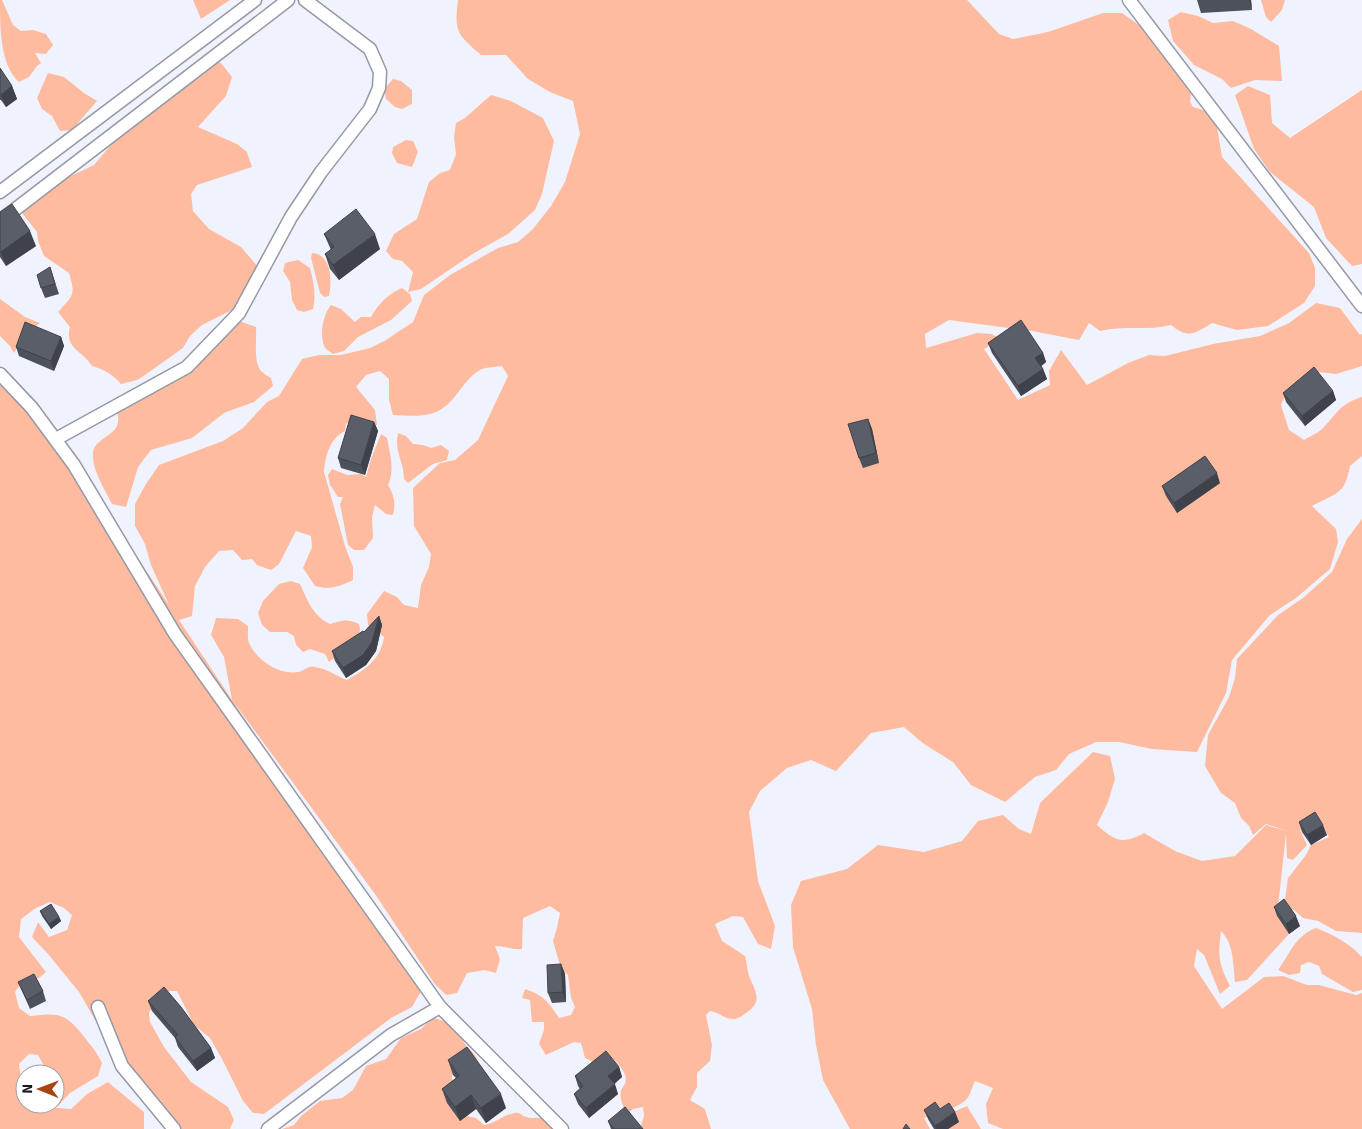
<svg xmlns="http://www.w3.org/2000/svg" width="1362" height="1129" font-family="Signika,sans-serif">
<rect width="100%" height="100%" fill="#f0f3fd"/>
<path fill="#febb9f" d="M0 0H2L13 25 21 31 33 30 46 34 53 45 46 54 35 53 41 63 37 66 29 77 19 82C0 65 0 28 0 0Z
M193 0H230L201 19Z
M458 0H967L999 34 1013 39 1048 32 1103 13H1122L1146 30 1175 68 1191 94 1190 102 1193 107 1206 111 1214 119 1217 127 1222 157 1309 253 1315 268V286L1304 303 1268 326 1237 330 1212 323C1195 334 1188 339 1171 325 1148 331 1124 325 1100 331L1089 323 1079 340 1032 331 949 320 925 334 926 348 977 333 991 334 1002 339 984 349 1018 400 1050 385 1049 371 1061 350 1087 385 1128 363 1149 355 1165 356 1213 344 1260 336 1289 323 1316 303 1340 308 1360 335 1362 334V366L1336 374 1318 372 1302 377 1287 391 1281 405 1289 430 1304 440C1310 436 1319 433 1324 427 1338 412 1340 404 1362 397V456L1350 466C1345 495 1336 493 1312 506L1336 529 1338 542 1330 569 1296 598 1270 615 1232 660 1226 693 1197 752 1152 749 1119 742H1096L1069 754 1056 770 1035 777 1005 802 971 785 953 762 924 744 904 727 871 733 836 771 811 760 787 768 760 791 749 812 758 881 775 926 771 949 758 944 743 917 733 916 715 924 722 941 745 956C747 963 747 970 749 976 755 991 764 1001 746 1013 742 1016 739 1018 735 1019 725 1020 719 1012 710 1011L706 1015 712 1045 710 1061 697 1073V1087L690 1100 705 1109 711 1129H643L641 1126 644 1116 643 1107 633 1109 627 1114C624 1108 619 1099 621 1091 621 1090 624 1085 625 1084 629 1073 618 1064 611 1057L597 1064 585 1058 581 1043 574 1042 546 1055 539 1044 544 1030V1022H532L530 1000 522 998 525 989C543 995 549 1002 559 1018L571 1015 575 1007 571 998 568 975 561 969 553 941 557 928 560 913 550 906 523 918 522 949C511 950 505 946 495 946L500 959 496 973 485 970 467 973 457 993 446 995 434 983 375 894 232 700 224 657 211 635 216 618 238 619 248 626C248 631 247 640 250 645 258 661 280 675 298 672 305 671 308 665 315 667 328 669 336 676 347 680 365 670 381 659 384 637L368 625 367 614 384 591 397 597 404 605 418 608 421 585 429 567 431 554 414 526 413 488 440 463 455 460 478 440 508 376 502 366C496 367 488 367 482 369 465 377 458 398 443 408 430 418 409 416 393 415L389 400V379L380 371 366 375 356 387 375 410 377 425 367 424 352 420 346 424 345 431C330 438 325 457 324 472L345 546 353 567V580C339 587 329 590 315 586L303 568 312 547 311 536 296 531 279 564 271 570 257 565 252 559 242 560 233 550 219 551 205 567 195 586 192 616 179 620 397 949 419 984 420 993 412 1007 391 1018 264 1114 253 1113 243 1101 222 1059 210 1038 194 1025 177 991H169L149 1012 150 1022 164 1047 191 1082 228 1107 234 1120 230 1129H166L94 1018 79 992 48 954 32 937 38 922 49 937 67 930 72 915 64 908 50 902 36 908 21 919 19 937 46 972 39 978 23 981 15 992 19 1008 30 1016C57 1013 64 1012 82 1034 91 1046 95 1049 102 1063L98 1076 70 1093 57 1107 53 1104H55V1074H42L43 1064 38 1055 29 1054 19 1064 21 1079 25 1083V1104H44L47 1107 71 1109 87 1094 108 1082 144 1112V1129H0V367L55 434 169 605 151 565 145 544 135 526V504L146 484 159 465 223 441 243 428 267 402 279 396 302 359 319 355H341L370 348 386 340 413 322 424 295 450 275 498 248 518 242 533 229 551 206 565 182 580 134 573 101 550 92 528 79 506 55H481C457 34 454 32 458 0Z
M1261 0H1285L1282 10 1271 22 1266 17Z
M1181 12 1198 16 1213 23 1233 21 1251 29 1279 46 1282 81 1255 80 1231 88 1222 79 1194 65 1173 41 1168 20Z
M210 60 221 63 232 77 226 96 198 127 237 144 247 152 252 167 197 185 191 194 193 211 209 229 241 247 259 268 250 294 234 309 202 325 190 336 183 348 145 375 137 380 121 384C113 374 103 369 92 366 82 350 64 348 70 327L58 312C73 295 76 296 69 273L44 256 38 241 37 232 22 213V208L46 188 94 165 116 139Z
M48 73 64 77 84 93 97 101 72 130 60 131 52 116 42 109 37 98Z
M393 79 401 81 412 90V104L402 109 395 107 386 99 384 89Z
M1248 86 1270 95 1272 123 1290 138 1362 90V264L1352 266 1326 238 1314 207 1270 172 1254 149 1235 95Z
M491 95 511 101 543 118 554 141 542 194 535 210 508 234 474 253 421 289 408 292 413 272 402 261 393 259 386 251 394 234 417 219 429 182 440 173 450 170 456 154 454 138 456 123 465 118Z
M406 140 413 141 418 152 412 167 397 163 392 153 393 147Z
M312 253C332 254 332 281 329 296L324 297 320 293 311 258Z
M298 260 310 268C314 283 316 294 313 309L304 312 297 310 292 300 290 282 283 271 285 263Z
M402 288 410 294 412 301 391 320 358 337 344 351 333 354C331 352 328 351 326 349 318 338 323 314 331 305L341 309 355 322 361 317H371C378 304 389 293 402 288Z
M0 299 25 317 40 323 36 326H30L14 353 10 346 0 336Z
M229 320 242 322 256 327C257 340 253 361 261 371 264 374 268 376 271 378L273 386 254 402 224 413 192 438 151 450 138 467 126 507 112 504C105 490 92 470 93 454 93 438 118 436 118 421 119 417 117 413 116 409L168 378Z
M398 433 406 436 413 444 423 445 431 448 441 445 449 451 447 460 433 464 408 483 404 479C404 462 394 452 398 433Z
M381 434 387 438C390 454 395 470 388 485 394 495 396 503 393 515L386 514 375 505 372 517 373 538 364 550H354L348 545 340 504 343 497H338L330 485 328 475 332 469 347 475 361 474 366 477 371 459Z
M1362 519V933L1336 931 1318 921 1303 918 1294 910 1284 907 1288 878 1306 855 1311 845 1329 837 1319 820 1300 830 1307 845 1293 860 1287 858 1286 834 1277 916 1289 934 1247 980 1235 982C1233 964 1234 944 1221 931 1218 956 1218 963 1230 986L1220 994 1204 955 1197 949 1194 966 1222 1009 1264 977 1283 976 1307 985H1319L1356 995 1362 993V1129H1003L988 1123 986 1104 993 1088 975 1081C972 1087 970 1096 966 1100 954 1110 938 1112 924 1118L930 1129H850L823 1080 816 1045 812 1009 793 947 791 905 801 881 847 869 878 845 924 852 962 841 978 821 1003 815 1019 829 1031 834 1040 803 1093 752 1110 756 1115 779 1108 802 1097 825C1115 841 1122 845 1144 833L1175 851 1202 861 1235 856 1266 825 1287 831 1266 824 1253 835 1249 826 1241 818 1235 803 1221 793 1205 766 1208 735 1229 697 1235 678 1237 659 1278 615 1303 598 1332 572 1347 539Z
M291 581 300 584C308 601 312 615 330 624 343 621 345 618 359 624 365 640 341 654 329 662L325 654 310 649 303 652 296 645 294 636 287 632H270L262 625 258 613 263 601 279 584Z
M1316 928C1334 935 1349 943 1362 957V990L1353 992 1322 974 1319 966 1309 962 1301 965 1300 973 1289 975 1278 970C1291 952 1295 936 1316 928Z
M432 1018C440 1019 451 1023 457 1030 461 1034 462 1040 465 1044 471 1052 477 1054 478 1064L453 1071 452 1078 462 1115 476 1118 484 1125C495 1124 504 1114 515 1113 520 1112 522 1116 526 1117 532 1119 538 1117 543 1118L554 1129H282L294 1125 301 1116 320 1101 342 1098 353 1090 366 1066 386 1059 401 1038 421 1029Z
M967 1106 981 1129H948L959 1122 953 1112Z"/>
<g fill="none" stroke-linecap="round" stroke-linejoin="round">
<g stroke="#9599a5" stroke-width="15">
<path id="street" d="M1129 0 1362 306
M0 192 255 0
M0 221 288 0
M0 374 32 408 74 465 175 634 440 1007 562 1129
M56 439 187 367 239 313 291 217 321 172 370 109 379 88 380 72 370 49 305 0
M98 1007 122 1066 174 1129
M268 1129 391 1035 440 1007"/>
</g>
<use href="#street" stroke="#fff" stroke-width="12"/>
</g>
<path fill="#4d515a" d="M1197 0H1251L1252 10 1201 13Z
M0 68 12 86 17 99 6 107 1 100H0Z
M0 212 36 246 6 266 0 257Z
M324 234 380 249 339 280 330 269 325 254 331 250Z
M50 267 59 294 45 298 41 288Z
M61 337 64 346 54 371 19 356 16 347Z
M988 343 1043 353 1046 362 1041 366 1043 369 1047 379 1021 396 992 353Z
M1333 391 1336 400 1305 426 1286 402 1283 393Z
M868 419 872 429 879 463 863 468 859 458Z
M374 422 378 431 365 475 341 468 338 458Z
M1220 483 1177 513 1166 496 1162 486Z
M379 616 382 625 376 651 366 665 346 678 335 661 332 651 364 632Z
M1299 822 1327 835 1311 845 1302 832Z
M1274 907 1300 926 1289 934 1277 916Z
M40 911 59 917 61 921 51 929 42 916Z
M561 964 565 974 566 1002 552 1003 548 993Z
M18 982 43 991 46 1001 30 1009Z
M148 1001 211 1048 215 1058 197 1071 178 1047 175 1038 152 1011Z
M448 1060 506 1108 486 1123 476 1109 460 1121 447 1103 442 1089 456 1078 453 1075Z
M619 1067 622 1077 614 1084 618 1094 589 1118 578 1104 574 1094 580 1089 578 1086 575 1076Z
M940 1109 955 1112 959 1122 948 1129H934L928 1119 924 1110Z
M608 1121 643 1129H611Z"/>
<path fill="#3f424a" d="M1249 0H1251L1252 10Z
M12 86 17 99 6 107 1 95Z
M30 231 36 246 6 266 1 252Z
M375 234 380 249 339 280 333 265Z
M61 337 64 346 54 371 51 361Z
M1043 353 1046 362 1039 368 1035 358Z
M1043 369 1047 379 1021 396 1018 386Z
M1333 391 1336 400 1305 426 1302 416Z
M868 419 872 429 879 463 876 453Z
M374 422 378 431 365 475 361 465Z
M1217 473 1220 483 1177 513 1174 503Z
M379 616 382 625 376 651 366 665 346 678 343 668Z
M1323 825 1327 835 1311 845 1307 835Z
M1296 916 1300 926 1289 934 1286 924Z
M59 917 61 921 51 929 49 924Z
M561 964 565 974 566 1002 563 992Z
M211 1048 215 1058 197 1071 193 1061Z
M619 1067 622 1077 612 1086 608 1076Z
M615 1084 618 1094 589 1118 586 1108Z
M501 1094 506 1108 486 1123 481 1108Z
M471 1095 476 1109 460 1121 455 1107Z
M955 1112 959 1122 948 1129H936L935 1126Z"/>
<path fill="#5a5e69" stroke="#3f424a" d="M0 68 12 86 1 95 0 93Z
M12 204 30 231 1 252 0 251V212Z
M356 209 375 234 333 265 325 254 334 247 324 234Z
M50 267 55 284 41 288 37 275Z
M1021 320 1043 353 1035 358 1043 369 1018 386 988 343Z
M25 322 61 337 51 361 16 347Z
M1314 367 1333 391 1302 416 1283 393Z
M351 415 374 422 361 465 338 458Z
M868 419 876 453 859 458 848 424Z
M1205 456 1217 473 1174 503 1162 486Z
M379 616 372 642 363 655 343 668 332 651 363 631 364 632Z
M1315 812 1323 825 1307 835 1299 822Z
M1284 899 1296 916 1286 924 1274 907Z
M51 904 59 917 49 924 40 911Z
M561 964 563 992 548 993 547 965Z
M34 974 43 991 27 1000 18 982Z
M164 987 181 1007 211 1048 193 1061 175 1037 178 1035 148 1001Z
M467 1047 501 1094 481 1108 471 1095 455 1107 442 1089 459 1076 448 1060Z
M606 1051 619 1067 608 1076 615 1084 586 1108 574 1094 583 1086 575 1076Z
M935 1102 940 1109 949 1103 955 1112 935 1126 924 1110Z
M625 1107 643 1129H614L608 1121Z
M906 1124 910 1129H903Z"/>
<g transform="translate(40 1089) rotate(271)"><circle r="24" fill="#ffffff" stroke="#a2a3a5"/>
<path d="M0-4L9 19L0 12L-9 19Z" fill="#a8440f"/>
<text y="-8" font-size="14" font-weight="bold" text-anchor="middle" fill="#17191d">N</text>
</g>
</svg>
